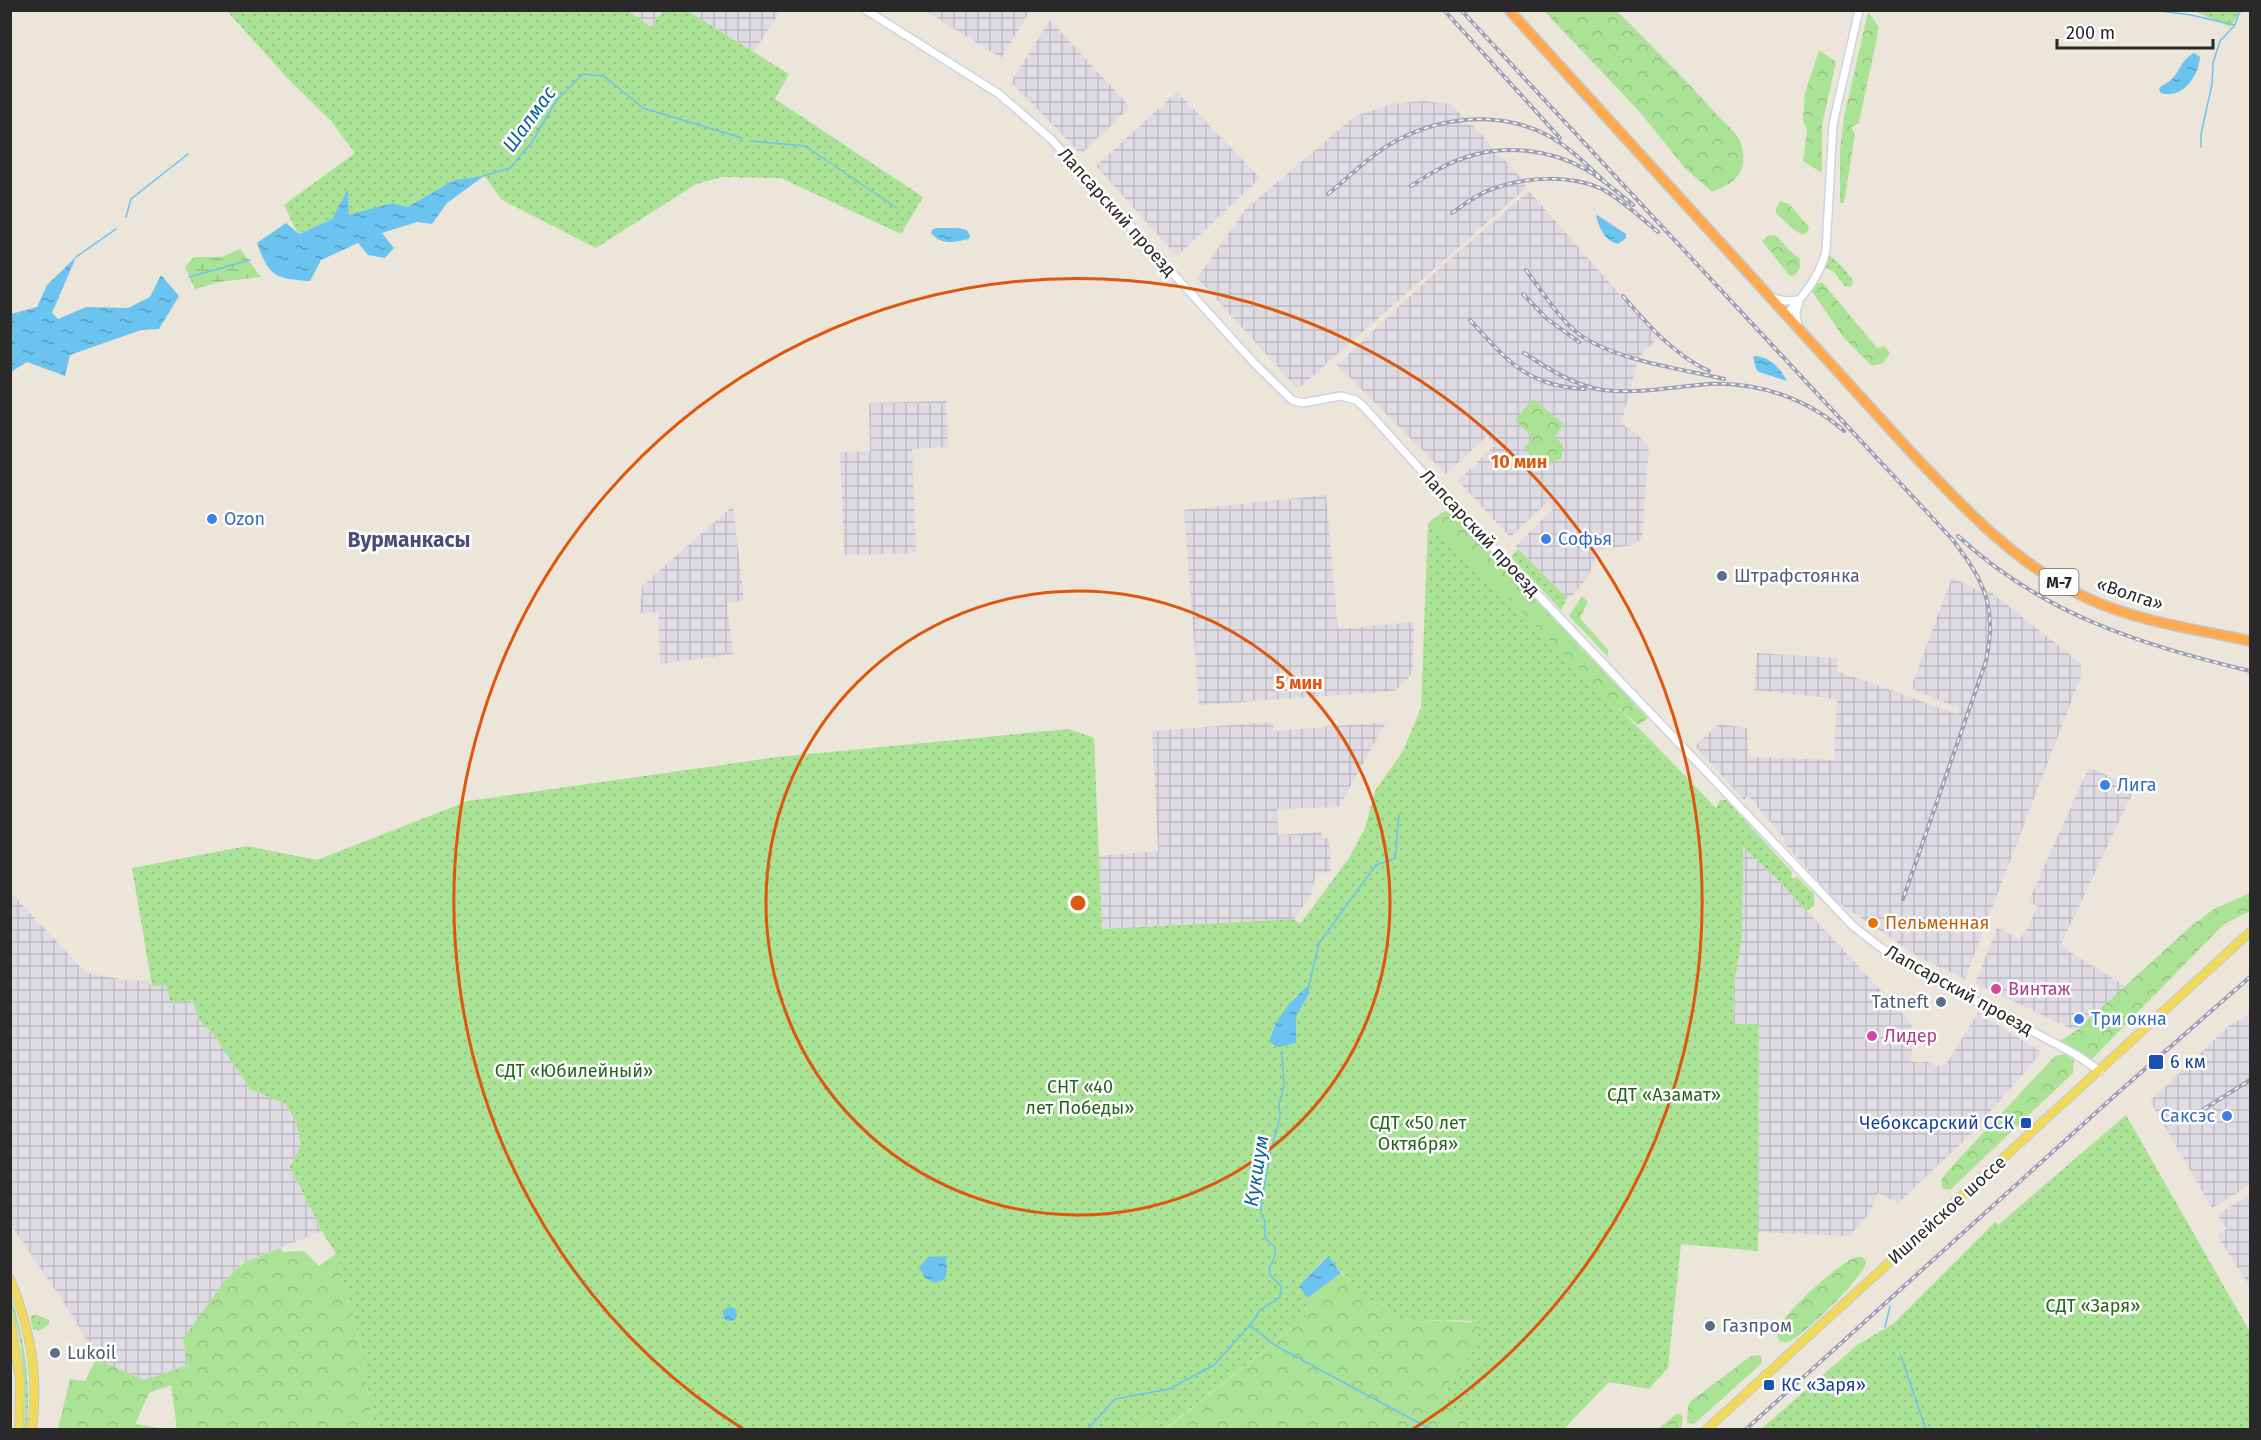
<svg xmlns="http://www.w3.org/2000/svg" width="2261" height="1440" font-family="'Fira Sans',sans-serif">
<defs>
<pattern id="industrial-grid" width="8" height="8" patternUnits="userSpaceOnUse" patternTransform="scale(1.5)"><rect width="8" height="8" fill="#dedbe3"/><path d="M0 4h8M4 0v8" fill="none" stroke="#bebcc3"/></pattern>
<pattern id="grass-dots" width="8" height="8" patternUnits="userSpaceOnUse" patternTransform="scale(1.5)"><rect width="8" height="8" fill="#aae395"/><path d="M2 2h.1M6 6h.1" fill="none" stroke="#92c380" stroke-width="1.8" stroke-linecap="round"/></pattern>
<pattern id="forest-crowns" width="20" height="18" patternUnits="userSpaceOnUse" patternTransform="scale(1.5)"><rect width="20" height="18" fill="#aae395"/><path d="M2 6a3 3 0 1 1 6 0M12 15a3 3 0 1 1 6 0" fill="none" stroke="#92c380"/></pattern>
<pattern id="wetland-marsh" width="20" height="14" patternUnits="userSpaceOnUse" patternTransform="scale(1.5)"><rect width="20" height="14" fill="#aae395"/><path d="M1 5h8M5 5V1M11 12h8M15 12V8" fill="none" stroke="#92c380"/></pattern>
<pattern id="water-ripples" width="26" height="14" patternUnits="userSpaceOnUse" patternTransform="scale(1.5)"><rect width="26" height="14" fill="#6bc3ef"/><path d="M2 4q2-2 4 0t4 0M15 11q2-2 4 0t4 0" fill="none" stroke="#589ec2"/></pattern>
</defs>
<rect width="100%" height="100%" fill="#ebe5da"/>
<path fill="url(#industrial-grid)" d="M627 11H663L651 27Z
M688 11H780L754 52Z
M926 11H1030L1001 58Z
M1050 20 1130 107 1081 154 1011 82Z
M1177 92 1260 178 1177 256 1096 166Z
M1423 101 1449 104 1463 116 1466 124 1474 126 1494 149 1497 155 1503 158 1522 179 1526 188 1298 389 1197 278 1246 209 1355 116 1392 104Z
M1529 191 1658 338 1639 357 1623 416 1620 422 1649 444 1642 538 1634 545 1602 549 1597 553 1588 577 1572 596 1567 598 1516 546 1554 508 1548 502 1510 537 1458 481 1495 445 1487 436 1446 474 1337 365 1440 268Z
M946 401 948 447 912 449 916 553 844 555 840 452 870 451 869 403Z
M1326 495 1338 629 1414 622 1413 670 1406 681 1394 691 1199 705 1184 510Z
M733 506 744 600 727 603 733 654 660 664 658 612 640 614 642 586Z
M1952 577 1979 591H1989L2081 663V676L1965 979 1922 959 1836 901 1782 841 1785 839 1755 804 1748 796 1744 800 1695 746 1719 724 1747 728 1748 757 1837 760 1834 755 1837 699 1754 690 1757 653 1837 658V671L1957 714 1959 708 1913 689V682Z
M1272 722 1274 731 1386 722 1339 807 1277 809 1278 835 1321 832 1322 838H1329L1331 872 1316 873 1312 893 1294 919 1102 929 1098 856 1158 851 1152 731Z
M2089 767 2135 788 2060 946 2125 986 2076 1031 1975 983 1997 928 2020 939 2028 927 2038 906 2028 902Z
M1743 847 1782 884 1910 1022 1913 1031 1911 1062H1930L1935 1066 1946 1064 1978 1013 2042 1052 1966 1139 1898 1203 1878 1193 1869 1214 1849 1236 1758 1232 1759 1024 1733 1025 1734 984 1742 938Z
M10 892 86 973 132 981 147 980 152 986 166 985 192 1000 200 1021 213 1034 250 1089 284 1103 296 1120 301 1145 290 1167 322 1231 244 1262 226 1279 188 1365 144 1380 96 1359 72 1315 11 1225Z
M2250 1013V1185L2212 1208 2150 1101 2229 1026Z
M2250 1195V1287L2217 1235 2227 1229 2217 1215Z"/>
<path fill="url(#grass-dots)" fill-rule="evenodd" d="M627 10 651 27 663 11H688L789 74 775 99 923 197 901 234 781 178 722 177 696 184 596 248 502 200 484 176 454 180 406 207 392 203 349 216 348 191 332 219 298 234 284 205 355 153 330 120 290 81 227 11Z
M2194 11 2241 10V11L2230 27Z
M1830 256C1839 262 1847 272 1853 281L1851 287 1845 286 1834 272 1825 267 1826 260Z
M1431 520C1526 616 1623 710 1716 808L1720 800H1726L1792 872 1791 879 1797 877 1814 894V906L1806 911 1782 884 1743 847 1742 938 1734 984 1733 1024H1759L1758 1251 1681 1244 1668 1368 1649 1389 1609 1382 1564 1429 1504 1430 1477 1426 1448 1408 1446 1385 1463 1367 1472 1321C1453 1320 1407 1322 1392 1317 1380 1312 1337 1268 1327 1256L1299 1286 1307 1298 1306 1317 1165 1429H1162L1148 1416 1128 1430H373L363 1353 336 1254 322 1231 290 1167 301 1145 296 1120 284 1103 250 1089 213 1034 200 1021 192 1000 171 1003 166 985 152 986 132 868 247 846 317 860 468 801 778 757 1069 729 1094 738 1102 929 1294 919 1300 924 1349 858 1365 828 1375 791 1403 751 1421 708 1428 524ZM1309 986V994L1296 1016V1043L1279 1047 1271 1033 1295 996Z
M1518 549 1567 598 1561 610 1511 557Z
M2126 1115 2250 1332V1429H1761L1857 1345 1893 1324 1995 1222 1998 1225Z
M10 1294C25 1338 31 1383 27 1429H24C26 1399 24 1370 20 1340 17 1324 10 1309 10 1294Z
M35 1314 49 1320V1324L39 1331 33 1329 30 1317Z"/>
<path fill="url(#forest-crowns)" d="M1544 11H1617C1651 45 1685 79 1717 115 1724 123 1738 133 1741 143 1749 172 1736 183 1712 192L1685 168 1639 111Z
M1868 12 1879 27 1859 123 1851 127 1855 135 1844 203H1840V150L1844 117Z
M1819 50 1836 62 1822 125V173L1803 161 1807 130 1803 120 1805 93Z
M1780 201 1789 204 1809 227 1806 234C1794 235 1786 220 1776 214V209Z
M1769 235 1777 236 1787 248 1800 259V268L1795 275 1790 276 1762 241Z
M1822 282 1877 348 1885 346 1890 353 1883 363 1872 366 1844 338 1811 290 1816 284Z
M1533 399 1564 424 1555 437 1563 445 1562 458 1542 467 1524 448 1533 438 1515 420Z
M1445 511 1455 515 1648 718 1638 725 1605 696 1431 520Z
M1582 596 1588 602 1580 618 1608 650V657L1569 616Z
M2250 893V911L2224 924 2091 1060 2060 1041 2076 1031 2190 927 2214 909Z
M2065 1054 2074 1061 2073 1073 1950 1190 1943 1189 1941 1181 1946 1173 2055 1056Z
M280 1248 283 1252 304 1251 319 1266 336 1254 363 1353 373 1429H177L171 1385 149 1393 135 1424 166 1429H58L70 1379 85 1381 96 1359 144 1380 188 1365 183 1339 226 1279 245 1262Z
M1856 1257H1862L1866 1261C1867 1275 1806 1332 1792 1340 1787 1343 1784 1343 1779 1341L1776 1331C1789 1309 1832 1268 1856 1257Z
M1341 1273 1390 1316 1402 1319 1483 1323 1463 1367 1446 1385 1448 1408 1477 1426 1504 1429 1165 1430 1306 1317 1307 1298Z
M1760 1355 1762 1359 1761 1364 1694 1424 1687 1423 1688 1406 1691 1401 1751 1356Z
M1676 1414H1680L1683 1417 1681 1429H1658Z
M1148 1415 1162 1429 1127 1428Z"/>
<path fill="url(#wetland-marsh)" d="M240 249 261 277 219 282 195 289 185 267 194 257H222Z"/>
<path fill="url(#water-ripples)" d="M2194 53 2200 57C2199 76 2182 100 2161 93L2159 89C2163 84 2166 84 2171 80 2181 70 2180 61 2194 53Z
M484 176 447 203 432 224 417 222 382 233 394 248 385 258 368 255 358 243 321 260 310 281C276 279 269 277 257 243L286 223 299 234 332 219 348 189 349 215 392 203 407 207 454 180Z
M1597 215 1626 234V238L1618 244C1604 240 1600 229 1596 216Z
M936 228H958L967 230 970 236 969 239C955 242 941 246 931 233L932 230Z
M76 257 52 313 58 319 86 307 128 308 150 297 161 275 179 296 159 329 141 330 70 355 65 376 27 362 11 372V314L37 307 47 285Z
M1756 356C1771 358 1780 368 1787 381L1759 372 1756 369 1753 357Z
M1309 985V994L1296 1016V1043L1279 1047 1270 1042C1272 1021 1293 998 1309 985Z
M946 1256 947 1271 945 1279 935 1283 925 1278 919 1267 928 1257Z
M1328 1256 1341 1273 1307 1298 1299 1286Z
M723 1314a7 7 0 1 1 14 0a7 7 0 1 1-14 0Z"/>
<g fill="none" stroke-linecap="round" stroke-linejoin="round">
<path stroke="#6bc3ef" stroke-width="1.5" d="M2152 10 2191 15 2235 25 2239 13 2243 10
M751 141 805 146 897 208
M2201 147V134L2212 84 2213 63 2220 41 2235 25
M483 176 510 168 532 142 556 101 583 74 604 76 643 108 742 138
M126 217 131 199 188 154
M76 257 116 229
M189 277 250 260
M1309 985 1319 943 1376 865 1395 858 1399 815
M1249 1325 1276 1346 1432 1430
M1885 1327 1890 1306
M1901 1356 1926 1430
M1087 1430 1115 1399 1169 1389 1214 1365 1251 1324 1260 1310 1280 1297 1281 1286 1271 1276 1269 1269 1275 1256V1247L1265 1238V1221L1261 1214V1204L1271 1150 1280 1118 1279 1104 1284 1087 1282 1051
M2037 1430 2039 1426"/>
<g stroke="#cfd2e2" stroke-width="10">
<path id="secondary" d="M866 10 999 94 1051 139 1255 364 1292 400 1303 403 1341 396 1356 400 1364 407 1445 497 1853 926 1884 950 1921 972 2075 1054 2100 1071
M1773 298 1785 301 1799 300
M1786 315C1804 295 1820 277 1826 250L1833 124 1859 10
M1798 327 1796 312 1799 302"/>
</g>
<g stroke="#c7c7c7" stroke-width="10">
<path id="primary" d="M10 1279C30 1326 39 1378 32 1430
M10 1319 20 1380 19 1430
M1706 1430 2250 932"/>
</g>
<g stroke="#c7c7c7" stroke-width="12">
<path id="highway" d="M1509 10 1909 450C1962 506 2016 565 2087 598 2138 622 2196 629 2250 641"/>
</g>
<use href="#secondary" stroke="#fff" stroke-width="7"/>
<use href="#primary" stroke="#f1d959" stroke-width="8"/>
<use href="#highway" stroke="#ffa951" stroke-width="9"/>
<g stroke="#9d9fb3" stroke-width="4">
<path id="rail" d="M1444 10 1560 138
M1461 10 1952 539C1972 565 1990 590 1990 624 1991 636 1988 649 1986 661L1903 899
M1411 186C1428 175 1445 164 1464 158 1502 144 1550 149 1585 169 1603 179 1617 192 1633 205
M1328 194C1348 178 1367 158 1389 145 1435 117 1497 109 1547 135 1568 146 1586 164 1604 181
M1452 213C1465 204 1477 194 1492 189 1525 177 1569 174 1602 189 1622 200 1640 217 1658 232
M1526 270C1542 291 1558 318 1579 334 1613 360 1682 369 1724 379
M1523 294 1546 318 1579 342
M1623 296C1648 325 1674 355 1709 371
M1470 320C1508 361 1525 385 1584 389
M1524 353C1547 368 1575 386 1603 390 1638 394 1673 387 1708 384 1757 381 1808 399 1844 431
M1958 536C2042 614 2141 645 2250 671
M2204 1109 2250 1080
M1745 1430 2121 1090 2250 977"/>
</g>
<use href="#rail" stroke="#fff" stroke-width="1.5" stroke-dasharray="4.5" stroke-linecap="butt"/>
</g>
<g fill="none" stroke="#de570d" stroke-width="3">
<circle cx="1078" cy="903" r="312"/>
<path d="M743 1429A624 624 0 1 1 1413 1429"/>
</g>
<g fill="#3f7fe0" stroke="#fff" stroke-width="2">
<circle cx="212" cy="519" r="6"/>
<circle cx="1546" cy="539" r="6"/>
<circle cx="2105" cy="785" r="6"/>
<circle cx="2079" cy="1019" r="6"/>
<circle cx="2227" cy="1116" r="6"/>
</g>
<g fill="#5c6f8a" stroke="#fff" stroke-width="2">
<circle cx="1722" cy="576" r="6"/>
<circle cx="1941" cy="1002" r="6"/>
<circle cx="1710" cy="1326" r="6"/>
<circle cx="55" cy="1353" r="6"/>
</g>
<circle fill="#e8710a" stroke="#fff" stroke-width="2" cx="1873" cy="923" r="6"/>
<g fill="#d1479c" stroke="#fff" stroke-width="2">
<circle cx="1996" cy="989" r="6"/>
<circle cx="1872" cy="1036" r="6"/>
</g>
<g fill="#1a4fb4" stroke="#fff" stroke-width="2">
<rect x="2148" y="1054" width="16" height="16" rx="3"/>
<rect x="2020" y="1117" width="12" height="12" rx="3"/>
<rect x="1763" y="1379" width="12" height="12" rx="3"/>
</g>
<g text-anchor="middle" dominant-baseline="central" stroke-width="5" stroke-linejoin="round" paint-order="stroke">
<rect fill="#fff" stroke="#696969" stroke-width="1.5" x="2039.5" y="569" width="39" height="26" rx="4.5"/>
<g font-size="16" font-weight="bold" fill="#292929">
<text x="2059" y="582">М-7</text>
</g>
<g font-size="18" fill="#292929" stroke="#fff">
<text transform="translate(1117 212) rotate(48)">Лапсарский проезд</text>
<text transform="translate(1480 533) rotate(47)">Лапсарский проезд</text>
<text transform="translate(2130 594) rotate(18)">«Волга»</text>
<text transform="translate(1959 990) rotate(29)">Лапсарский проезд</text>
<text transform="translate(1947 1210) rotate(-42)">Ишлейское шоссе</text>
</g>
<g font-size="18" fill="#366cbe" stroke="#fff" text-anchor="start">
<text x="224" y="519">Ozon</text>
<text x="1558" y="539">Софья</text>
<text x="2117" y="785">Лига</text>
<text x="2091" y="1019">Три окна</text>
<text x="2215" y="1116" text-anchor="end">Саксэс</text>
</g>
<g font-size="18" fill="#4e5e75" stroke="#fff" text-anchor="start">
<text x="1734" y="576">Штрафстоянка</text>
<text x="1929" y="1002" text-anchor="end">Tatneft</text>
<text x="1722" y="1326">Газпром</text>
<text x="67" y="1353">Lukoil</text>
</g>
<g font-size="18" fill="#c56008" stroke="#fff" text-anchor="start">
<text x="1885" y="923">Пельменная</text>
</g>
<g font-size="18" fill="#b23c85" stroke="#fff" text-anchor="start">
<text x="2008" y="989">Винтаж</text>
<text x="1884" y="1036">Лидер</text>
</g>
<g font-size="18" fill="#164399" stroke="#fff" text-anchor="start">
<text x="2170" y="1062">6 км</text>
<text x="2014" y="1123" text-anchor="end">Чебоксарский ССК</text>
<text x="1781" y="1385">КС «Заря»</text>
</g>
<g font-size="18" fill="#236519" stroke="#fff">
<text x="574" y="1071">СДТ «Юбилейный»</text>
<text x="1080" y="1087">СНТ «40<tspan x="1080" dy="21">лет Победы»</tspan></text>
<text x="1664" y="1095">СДТ «Азамат»</text>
<text x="1418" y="1123">СДТ «50 лет<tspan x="1418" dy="21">Октября»</tspan></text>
<text x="2093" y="1306">СДТ «Заря»</text>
</g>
<g font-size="20" font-style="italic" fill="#0c5f99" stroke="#fff">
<text transform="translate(529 119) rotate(-54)">Шалмас</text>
<text transform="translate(1256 1171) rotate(-81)">Кукшум</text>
</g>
<g font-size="21" font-weight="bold" fill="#494e79" stroke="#fff">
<text x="409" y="540">Вурманкасы</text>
</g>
</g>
<circle cx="1078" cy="903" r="9" fill="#de570d" stroke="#fff" stroke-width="3"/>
<g font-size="18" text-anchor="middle" font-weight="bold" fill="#de570d" stroke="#fff" stroke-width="5" stroke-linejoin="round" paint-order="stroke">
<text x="1519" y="468">10 мин</text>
<text x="1299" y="689">5 мин</text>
</g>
<rect width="2261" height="1440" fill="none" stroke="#292929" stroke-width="24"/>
<path d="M2057 39v9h156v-9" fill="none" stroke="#292929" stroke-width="3"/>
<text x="2066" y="39" font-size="18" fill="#292929" stroke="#ffffff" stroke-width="4.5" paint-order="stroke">200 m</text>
</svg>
